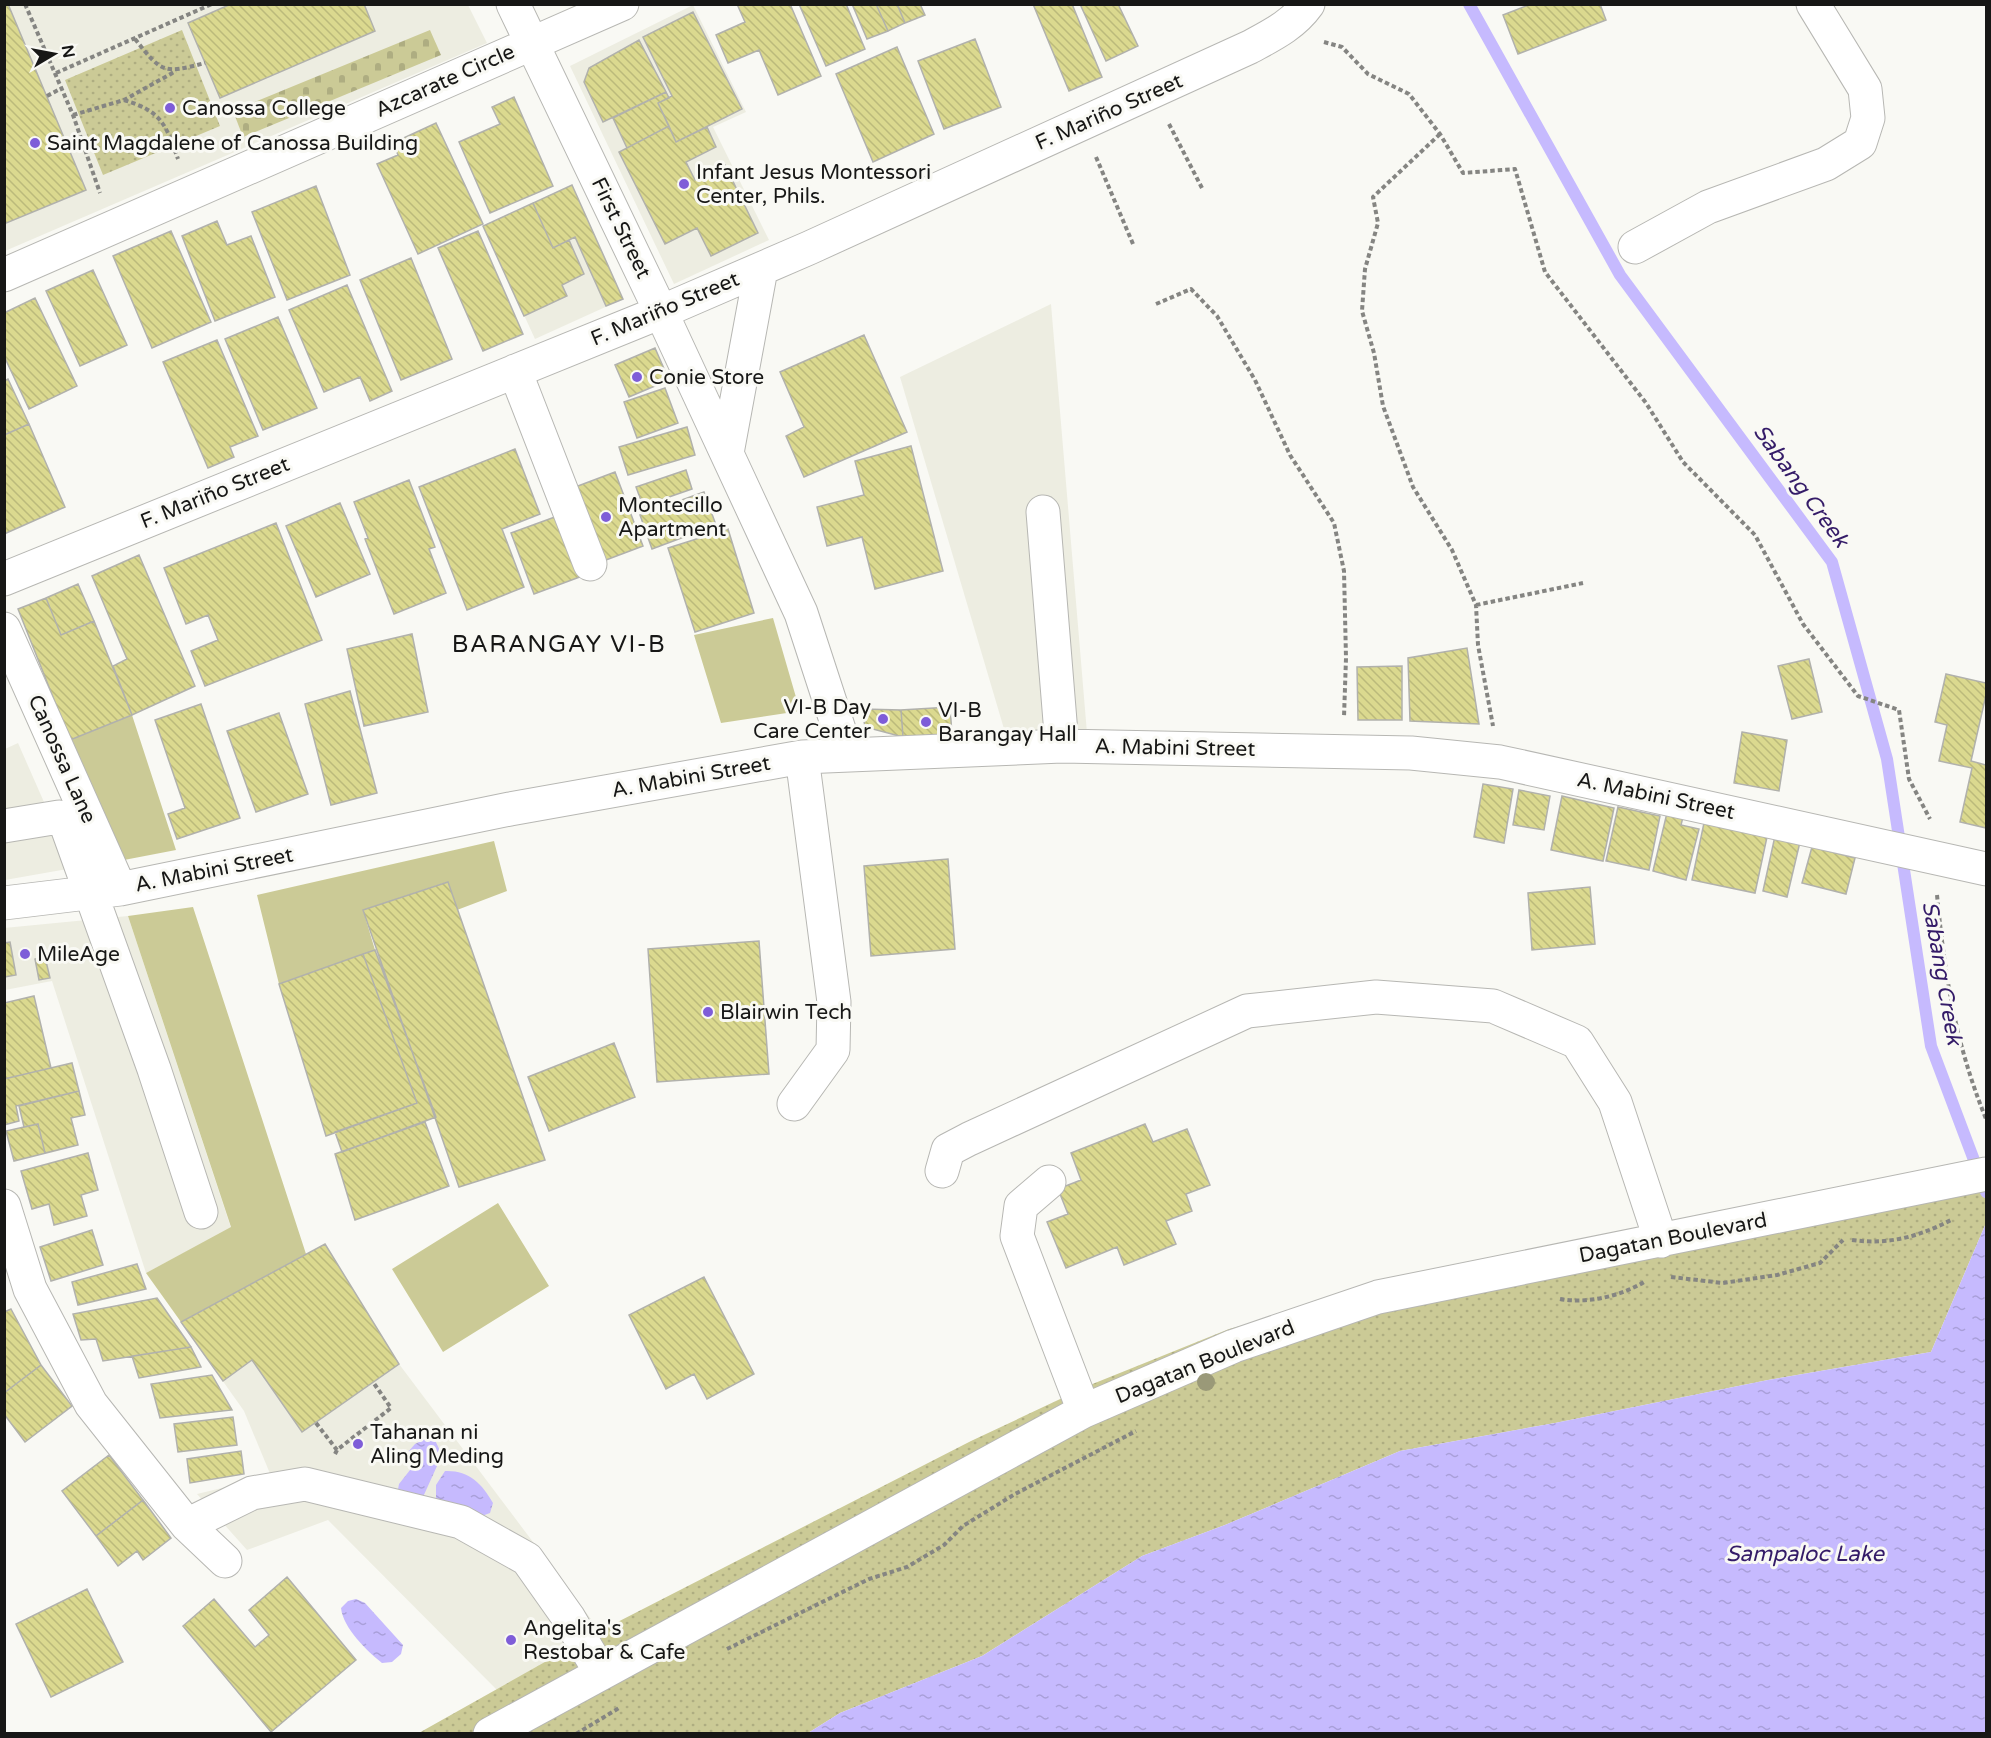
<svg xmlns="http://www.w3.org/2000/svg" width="1991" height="1738" font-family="'Varela Round',sans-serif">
<defs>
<pattern id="cemetery-stones" width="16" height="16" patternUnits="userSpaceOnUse" patternTransform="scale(1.5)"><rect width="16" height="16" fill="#cbca96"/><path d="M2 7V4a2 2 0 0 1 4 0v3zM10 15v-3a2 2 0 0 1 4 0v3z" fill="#aead81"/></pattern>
<pattern id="park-dots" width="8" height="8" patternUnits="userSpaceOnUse" patternTransform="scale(1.5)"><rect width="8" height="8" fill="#cbca96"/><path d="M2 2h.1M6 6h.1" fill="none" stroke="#aead81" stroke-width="1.8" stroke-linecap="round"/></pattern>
<pattern id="water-ripples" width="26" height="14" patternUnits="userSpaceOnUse" patternTransform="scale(1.5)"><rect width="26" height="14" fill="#c6bafe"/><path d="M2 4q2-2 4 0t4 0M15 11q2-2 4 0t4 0" fill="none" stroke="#a99fd9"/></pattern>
<pattern id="building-back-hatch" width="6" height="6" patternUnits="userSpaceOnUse" patternTransform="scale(1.5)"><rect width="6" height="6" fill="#dbd98f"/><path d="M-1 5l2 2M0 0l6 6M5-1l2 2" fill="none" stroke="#bbba7b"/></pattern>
</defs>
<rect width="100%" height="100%" fill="#f9f9f4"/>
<path fill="#edede1" d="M5 5H468L487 43 5 251Z
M693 5 746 112 713 127 769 240 674 284 570 66Z
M572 185 623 299 535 339 483 226Z
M1051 304 1087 733 1007 739 900 377Z
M18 743 73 868 5 880V749Z
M128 916 231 1228 146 1273 52 981 5 990 4 928Z
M325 1244 399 1364 600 1631 497 1690 328 1520 247 1550 197 1494 271 1476 244 1411 181 1322Z"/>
<path fill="#cbca96" d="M773 618 800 711 721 723 694 635Z
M132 715 176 850 124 860 70 740Z
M494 841 507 891 457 910 447 882 363 910 375 950 279 984 257 895Z
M193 907 306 1254 181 1322 146 1273 231 1227 128 916Z
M498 1203 549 1286 443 1352 392 1269Z"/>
<path fill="url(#cemetery-stones)" d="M430 30 441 55 243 137 233 111Z"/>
<path fill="url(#park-dots)" d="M182 30 220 126 103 175 65 80Z
M1980 1176 1986 1199V1223L1931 1352 1768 1380 1555 1423 1400 1451 1225 1525 1142 1556 982 1656 840 1713 808 1733 417 1734 600 1631 971 1441 1090 1385 1229 1329 1374 1290Z"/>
<path fill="url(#water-ripples)" d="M1986 1223V1733H808L840 1713 982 1656 1142 1556 1225 1525 1400 1451 1555 1423 1768 1380 1931 1352Z
M427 1438H434L442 1455 423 1497 397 1495 399 1484 410 1470 408 1452 415 1444Z
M445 1471C468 1470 482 1483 493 1503L490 1513 479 1517 436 1501V1485Z
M356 1599 365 1603 403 1645 401 1654 392 1662 382 1663C367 1651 343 1628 341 1608L348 1601Z"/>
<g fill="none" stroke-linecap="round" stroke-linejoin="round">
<path stroke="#c6bafe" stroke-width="12" d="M1469 4 1620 275 1832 562 1887 759 1931 1046 1986 1192"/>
</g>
<path fill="url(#building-back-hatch)" stroke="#b1b1ac" stroke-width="1.5" d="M4 4H8L86 190 4 224Z
M231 4H364L375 31 220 98 188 23Z
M737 4H790L821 76 778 95 759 50 728 63 716 35 745 22Z
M799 4H846L865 49 826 66Z
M852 4H876L888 31 867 39Z
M876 4H897L905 23 888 31Z
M897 4H920L925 15 905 23Z
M1033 4H1072L1102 77 1069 91Z
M1080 4H1118L1138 46 1106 61Z
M1531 4H1600L1606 20 1518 54 1503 15Z
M693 12 742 109 676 142 658 103 672 96 643 37Z
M975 39 1001 107 944 129 918 61Z
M639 40 666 92 603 122 584 82 589 68Z
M897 47 934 134 873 162 836 74Z
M666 92 669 98 658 103 669 126 627 148 613 118Z
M514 97 553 186 490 213 459 142 500 124 492 107Z
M436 123 483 224 418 254 377 164 398 155 393 143Z
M669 126 676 142 707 127 716 147 686 162 695 180 725 165 758 233 711 256 697 228 665 244 619 152Z
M572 185 623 299 606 306 575 237 553 248 533 203Z
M316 186 350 275 287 300 252 212Z
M533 203 553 248 569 240 584 274 562 285 567 296 524 316 483 226Z
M217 221 227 245 251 236 275 297 215 321 182 236Z
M171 231 211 322 152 348 113 256Z
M478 231 523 334 483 351 438 248Z
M411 258 452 359 401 380 360 280Z
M93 270 127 345 80 366 46 291Z
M347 285 392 391 370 401 360 377 324 392 289 310Z
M35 298 77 386 29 409 4 356V313Z
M278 317 317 408 263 430 225 339Z
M864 335 907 432 804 477 786 436 804 427 780 372Z
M217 340 258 436 230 447 234 457 208 468 163 362Z
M655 348 669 380 629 397 615 365Z
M8 379 29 424 4 435V381Z
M665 388 678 423 637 438 624 402Z
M29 424 65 507 4 534V435Z
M687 427 695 455 628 475 619 447Z
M911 446 943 571 875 589 862 537 827 546 817 507 864 495 855 461Z
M515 449 540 514 502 529 524 587 467 610 419 487Z
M686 470 692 489 643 506 636 487Z
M615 472 643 546 598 563 570 489Z
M409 480 435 547 429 549 446 593 394 614 365 539 368 538 354 502Z
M704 492 716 525 652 549 640 515Z
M340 503 370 574 316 597 286 526Z
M563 514 585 575 534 594 511 533Z
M276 523 322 640 205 686 191 651 218 640 208 615 186 624 164 568Z
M728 529 754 613 695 632 668 548Z
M139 555 195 686 132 715 113 666 127 659 92 576Z
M78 584 94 621 61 635 46 598Z
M46 598 61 635 94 621 132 715 70 740 18 609Z
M412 634 428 712 364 726 347 649Z
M1467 648 1479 724 1410 721 1408 658Z
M1809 659 1822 712 1792 719 1778 666Z
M1402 666V720H1358L1357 667Z
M1946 674 1986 683V695L1971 761 1986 765V828L1960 822 1972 768 1939 761 1947 725 1935 722Z
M350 691 377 793 331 805 305 704Z
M201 704 240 818 177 839 168 814 185 808 155 720Z
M950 707 952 734 903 737 901 710Z
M862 709 901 710 903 737 865 727Z
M279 713 308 794 256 812 227 731Z
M1742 732 1787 740 1779 791 1734 783Z
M1483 784 1513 789 1504 843 1474 837Z
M1519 790 1550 796 1544 830 1513 825Z
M1562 796 1614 808 1603 861 1551 850Z
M1618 807 1660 816 1649 870 1606 861Z
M1667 813 1683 817 1681 825 1699 829 1686 880 1653 871Z
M1704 823 1767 837 1755 893 1692 880Z
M1775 836 1800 842 1787 897 1763 891Z
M1812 847 1855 858 1846 894 1802 883Z
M948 859 955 949 871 956 864 866Z
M448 882 545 1160 459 1187 363 910Z
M1590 887 1595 944 1532 950 1528 893Z
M759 941 769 1074 657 1082 648 949Z
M10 942 16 975 4 977V943Z
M375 950 436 1117 342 1152 335 1132 417 1103 363 954Z
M363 954 417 1103 326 1136 279 984Z
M45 957 50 978 39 980 35 959Z
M34 996 51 1068 4 1079V1003Z
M614 1043 635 1097 549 1131 528 1077Z
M72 1063 79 1091 16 1106 19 1121 4 1125V1079Z
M79 1091 85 1115 71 1118 78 1145 45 1153 38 1124 24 1127 19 1106Z
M79 1091 85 1115 71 1118 78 1145 14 1161 6 1131 24 1127 19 1106Z
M425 1122 449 1186 355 1220 335 1154Z
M1145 1124 1153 1142 1187 1129 1210 1185 1186 1194 1192 1211 1166 1221 1176 1244 1124 1265 1117 1247 1066 1268 1047 1222 1068 1214 1058 1189 1081 1180 1071 1153Z
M88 1153 98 1190 81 1195 87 1216 54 1225 49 1204 32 1209 21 1171Z
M92 1230 103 1265 51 1281 40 1247Z
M325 1244 399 1364 302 1432 252 1360 223 1381 181 1322Z
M137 1264 146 1289 78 1305 72 1282Z
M704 1277 754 1374 707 1399 694 1374 666 1389 629 1315Z
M157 1298 191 1347 103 1361 96 1339 81 1340 73 1314Z
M11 1309 41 1365 4 1393V1312Z
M191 1347 201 1367 139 1378 132 1356Z
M41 1365 72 1406 25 1442 4 1414V1393Z
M212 1375 232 1410 160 1418 151 1384Z
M233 1417 237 1445 178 1452 174 1424Z
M241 1451 244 1474 190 1483 187 1459Z
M109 1455 143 1500 96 1536 62 1491Z
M143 1500 171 1538 143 1560 137 1551 118 1566 96 1536Z
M287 1577 356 1660 271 1732 183 1626 214 1599 255 1647 269 1635 249 1610Z
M87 1589 123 1662 51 1697 16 1624Z"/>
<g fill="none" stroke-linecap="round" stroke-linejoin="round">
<g stroke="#b7b7b3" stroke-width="35">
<path id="minor" d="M513 4 661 312 801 613 847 754
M1635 247 1708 207 1826 164 1860 143 1868 118 1865 89 1813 4
M4 275 622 4
M515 371 590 564
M727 453 761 269
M1043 512 1062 746
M4 579 661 312 809 248 1250 47C1272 35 1293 25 1308 4
M4 629 120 889
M4 826 59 817 67 827 154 1069 201 1212
M4 903 120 889 510 809 802 757 1062 746 1411 753 1500 762 1986 869
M794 1104 833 1050 834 1002 802 757
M942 1171 948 1150 969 1139 1247 1011 1376 997 1493 1006 1577 1042 1615 1102 1661 1241
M1049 1182 1021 1206 1017 1236 1084 1411
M4 1206 30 1289 91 1404 187 1525 225 1561
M187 1525 252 1493 305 1484 461 1522 527 1559 568 1617 601 1673
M490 1734 1084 1411 1234 1346 1378 1297 1986 1174"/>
</g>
<path stroke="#858582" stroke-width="4" stroke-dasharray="4.5 3" stroke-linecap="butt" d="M25 4 73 115 100 193
M135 39C162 73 163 74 205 63
M1324 42 1342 47 1368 74 1409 94 1440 134 1463 173 1515 169 1545 272 1646 403 1683 462 1755 535 1803 624 1858 696 1899 710 1909 779 1930 819
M56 73 212 4
M47 96 62 88
M124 100C162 112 165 123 178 159
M73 115 124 100 176 71
M1169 124 1203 190
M1440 134 1373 197 1378 223 1365 269 1362 311 1374 353 1383 406 1413 487 1452 550 1476 605 1478 645 1493 726
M1096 157 1133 244
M1156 304 1191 289 1217 316 1255 380 1290 455 1334 523 1344 571 1346 658 1344 717
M1476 605 1583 583
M1937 895C1945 977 1955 1042 1986 1119
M1852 1240C1888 1245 1918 1237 1951 1220
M1671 1277 1723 1283 1777 1275 1820 1263 1843 1240
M1560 1299C1587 1304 1621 1296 1644 1282
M316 1423 337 1450
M335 1454 337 1450 391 1408 373 1382
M727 1649 869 1579 907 1567 944 1545 963 1526 1015 1494 1136 1431
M576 1734 619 1708"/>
<use href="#minor" stroke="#fff" stroke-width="33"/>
</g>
<circle fill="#9a9978" cx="1206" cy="1382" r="9"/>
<g fill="#7e5dd8" stroke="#f9f9f4" stroke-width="2">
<circle cx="170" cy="108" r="6"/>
<circle cx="35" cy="143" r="6"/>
<circle cx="684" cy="184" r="6"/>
<circle cx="637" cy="377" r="6"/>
<circle cx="606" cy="517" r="6"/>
<circle cx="883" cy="719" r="6"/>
<circle cx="926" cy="722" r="6"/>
<circle cx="25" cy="954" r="6"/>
<circle cx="708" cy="1012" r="6"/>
<circle cx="358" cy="1444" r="6"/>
<circle cx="511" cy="1640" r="6"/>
</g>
<g text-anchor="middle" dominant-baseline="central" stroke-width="6" stroke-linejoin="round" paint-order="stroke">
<g font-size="21" fill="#171716" stroke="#f9f9f4">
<text transform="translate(445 81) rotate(-24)">Azcarate Circle</text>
<text transform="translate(1109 112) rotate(-24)">F. Mariño Street</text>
<text transform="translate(621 228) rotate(64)">First Street</text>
<text transform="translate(665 309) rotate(-23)">F. Mariño Street</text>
<text transform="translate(215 493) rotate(-22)">F. Mariño Street</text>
<text transform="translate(1175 748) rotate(1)">A. Mabini Street</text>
<text transform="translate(62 759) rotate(66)">Canossa Lane</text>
<text transform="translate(691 777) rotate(-10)">A. Mabini Street</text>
<text transform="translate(1656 796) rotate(12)">A. Mabini Street</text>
<text transform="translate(214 870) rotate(-11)">A. Mabini Street</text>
<text transform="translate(1673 1238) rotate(-11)">Dagatan Boulevard</text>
<text transform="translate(1205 1362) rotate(-22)">Dagatan Boulevard</text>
</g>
<g font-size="21" fill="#171716" stroke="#f9f9f4" text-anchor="start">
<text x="182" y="108">Canossa College</text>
<text x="47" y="143">Saint Magdalene of Canossa Building</text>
<text x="696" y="172">Infant Jesus Montessori<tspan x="696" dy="24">Center, Phils.</tspan></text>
<text x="649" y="377">Conie Store</text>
<text x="618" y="505">Montecillo<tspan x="618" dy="24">Apartment</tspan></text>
<text x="871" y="707" text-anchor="end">VI-B Day<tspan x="871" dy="24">Care Center</tspan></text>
<text x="938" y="710">VI-B<tspan x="938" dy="24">Barangay Hall</tspan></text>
<text x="37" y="954">MileAge</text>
<text x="720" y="1012">Blairwin Tech</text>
<text x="370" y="1432">Tahanan ni<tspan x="370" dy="24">Aling Meding</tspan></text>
<text x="523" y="1628">Angelita's<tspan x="523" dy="24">Restobar &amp; Cafe</tspan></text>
</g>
<g font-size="22" font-style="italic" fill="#341b68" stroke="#f9f9f4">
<text transform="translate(1801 486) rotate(54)">Sabang Creek</text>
<text transform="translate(1942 973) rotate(80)">Sabang Creek</text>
<text x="1805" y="1554">Sampaloc Lake</text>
</g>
<g font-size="24" letter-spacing="1.5" fill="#171716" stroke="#f9f9f4">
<text x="559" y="644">BARANGAY VI-B</text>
</g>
</g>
<rect width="1991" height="1738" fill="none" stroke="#171716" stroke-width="12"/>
<g transform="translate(54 54) rotate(80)" stroke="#f9f9f4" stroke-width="4.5" paint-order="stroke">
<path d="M0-4.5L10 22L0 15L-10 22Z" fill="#171716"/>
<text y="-9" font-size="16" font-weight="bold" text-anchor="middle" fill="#171716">N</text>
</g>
</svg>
